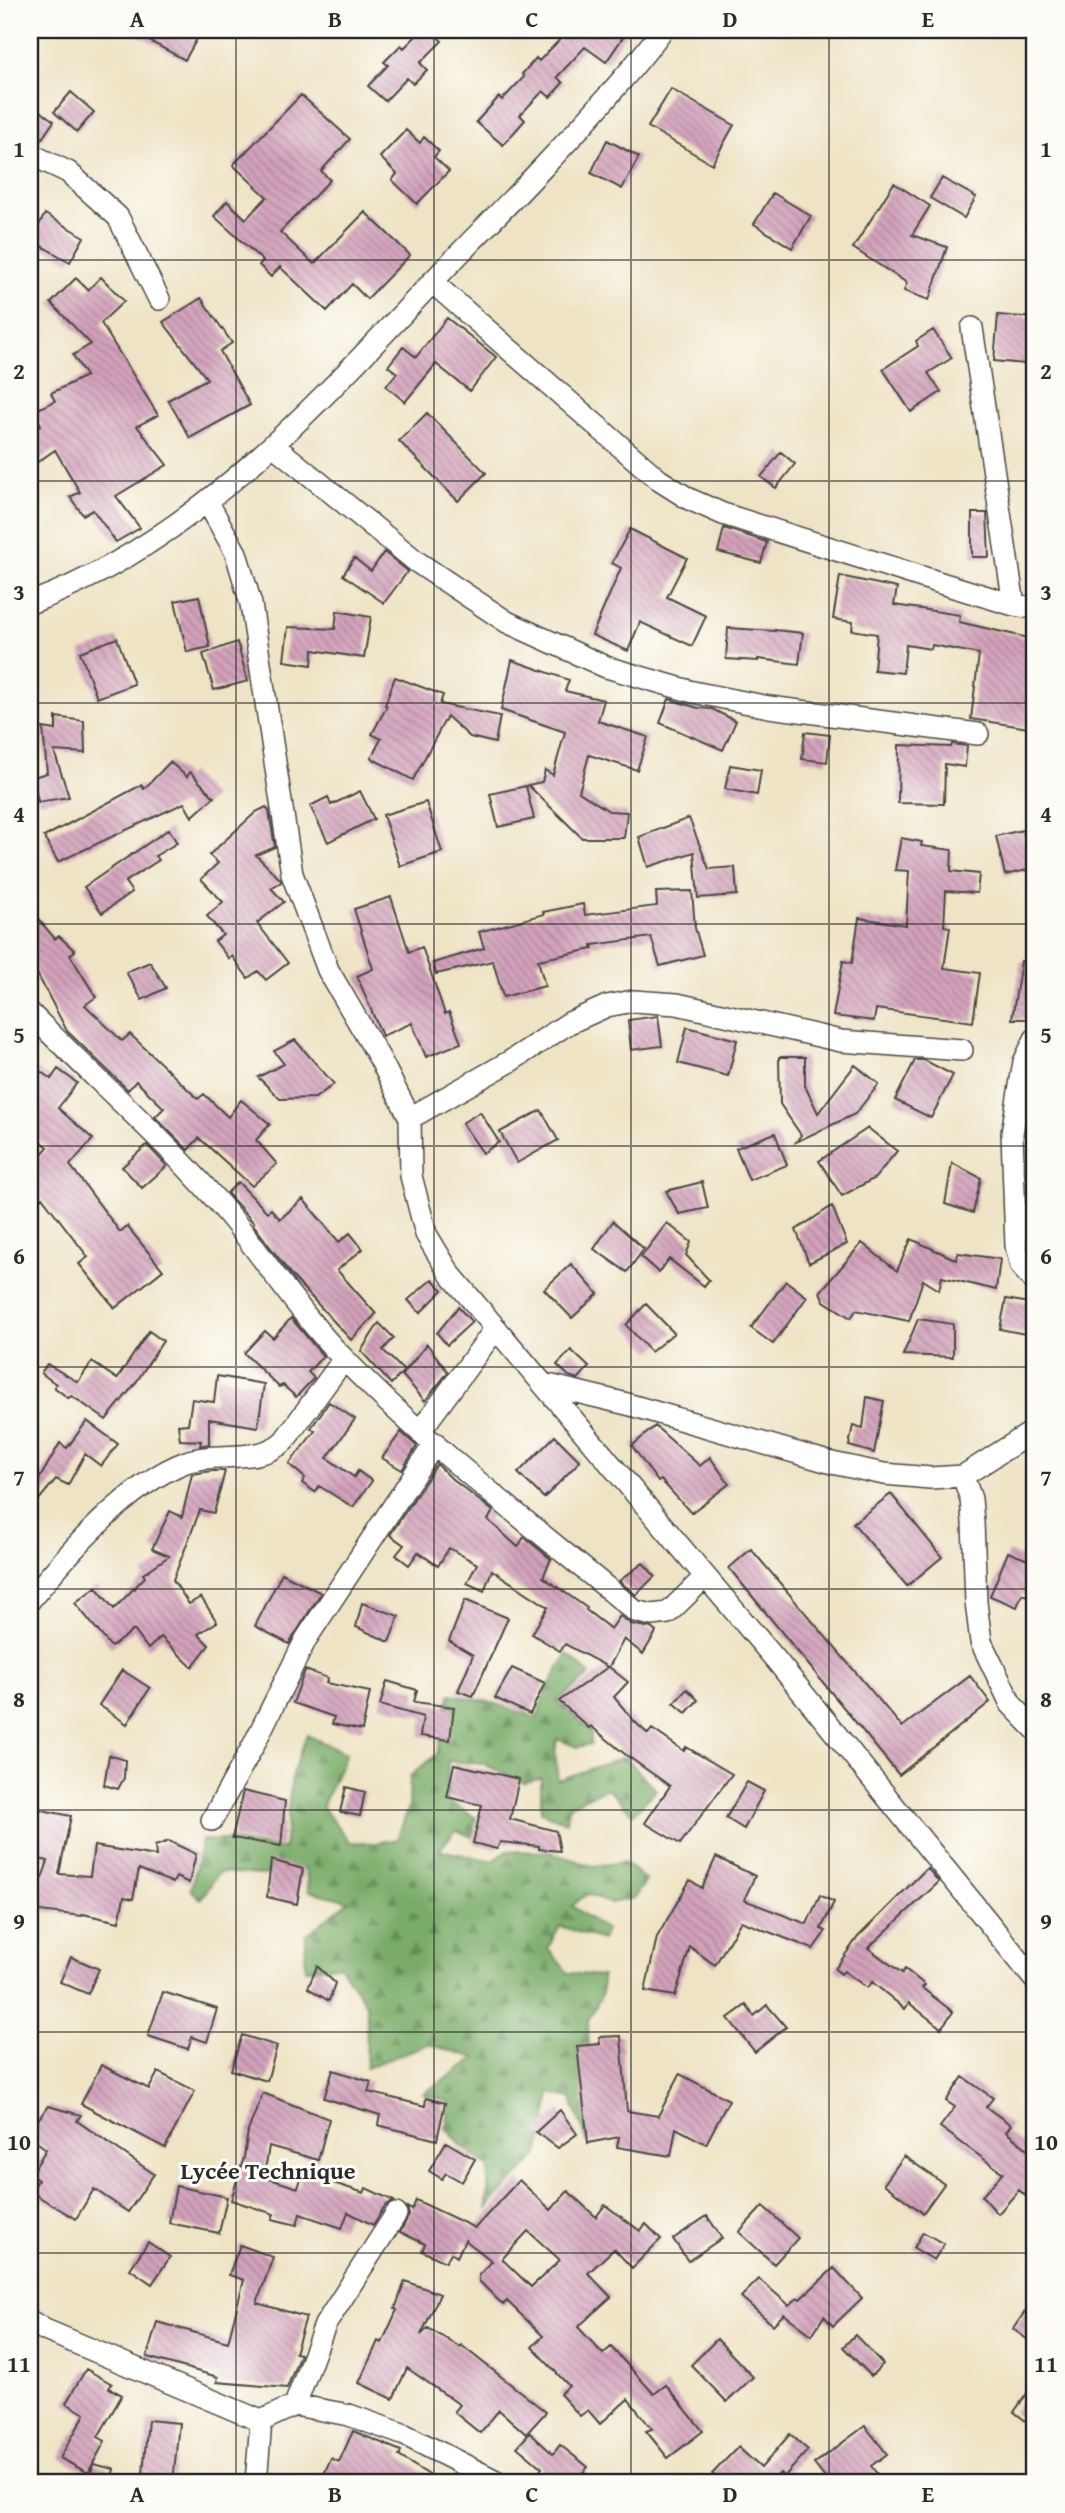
<svg xmlns="http://www.w3.org/2000/svg" width="1065" height="2513" font-family="'Gentium Book Plus',serif">
<defs>
<pattern id="forest-firs" width="22" height="20" patternUnits="userSpaceOnUse" patternTransform="scale(1.75)"><rect width="22" height="20" fill="#79ac68"/><path d="M5 1l3.5 6h-7zM16 11l3.5 6h-7z" fill="#638c56"/></pattern>
<pattern id="building-back-hatch" width="6" height="6" patternUnits="userSpaceOnUse" patternTransform="scale(1.75)"><rect width="6" height="6" fill="#d3a2bb"/><path d="M-1 5l2 2M0 0l6 6M5-1l2 2" fill="none" stroke="#ab8498"/></pattern>
</defs>
<rect width="100%" height="100%" fill="#fdfcf7"/>
<filter id="ink" filterUnits="userSpaceOnUse"><feTurbulence type="fractalNoise" baseFrequency=".0143" numOctaves="2"/><feDisplacementMap in="SourceGraphic" scale="14" xChannelSelector="R" yChannelSelector="G"/><feConvolveMatrix kernelMatrix="1 2 1 2 8 2 1 2 1" color-interpolation-filters="sRGB"/></filter>
<filter id="wash" filterUnits="userSpaceOnUse"><feTurbulence type="fractalNoise" baseFrequency=".00686" numOctaves="4" result="noise"/><feDisplacementMap in="SourceGraphic" scale="28" xChannelSelector="R" yChannelSelector="G"/><feGaussianBlur stdDeviation="1.57" result="paint"/><feColorMatrix in="noise" values="0 0 0 0 0 0 0 0 0 0 0 0 0 0 0 0 0 1.4 0 .05"/><feComposite in="paint" operator="in"/></filter>
<g filter="url(#wash)">
<rect width="100%" height="100%" fill="#eee3c4"/>
<path fill="url(#forest-firs)" stroke="#526c4a" stroke-width="2" d="M567 1654 590 1675 557 1701 591 1731V1744L578 1747 557 1739 555 1753 558 1780 625 1757 656 1790 633 1814 607 1788 570 1805 566 1822 541 1812V1778L524 1783 484 1764 448 1761 447 1801 476 1818 472 1837 456 1830 439 1850 493 1861 507 1851 549 1852 593 1866 624 1862 646 1881 634 1898 611 1903 587 1894 572 1906 606 1930 602 1940 560 1926 548 1948 568 1973 602 1976V1994L588 2021 590 2094 588 2143 571 2098 550 2093 546 2125 538 2155 487 2208 489 2167 461 2145 446 2128 450 2102 423 2094 476 2058 428 2044 366 2068 367 2005 339 1965 305 1969 306 1935 349 1901 308 1891 306 1869 261 1875 219 1872 201 1899 191 1890 202 1840H226L284 1849 292 1774 307 1735 346 1753 322 1807 350 1842 376 1843 397 1839 409 1807 410 1776 437 1754 450 1694 494 1703 537 1718 546 1691Z"/>
<g id="blocks">
<path fill="url(#building-back-hatch)" fill-rule="evenodd" d="M129 30H202L185 60Z
M422 30H430L442 41 420 63 427 70 413 84 407 78 385 101 368 86 388 65 384 62 401 45 404 48Z
M569 30H628L606 62 585 47 557 77 563 83 550 97 543 91 520 115 525 120 503 145 476 122 499 97 502 100 524 77 522 74 536 58 539 61Z
M671 89 734 125 712 164 648 127Z
M71 92 94 112 77 132 54 112Z
M301 95 350 139 321 171 330 180 280 232 314 264 365 212 410 255 367 299 352 284 327 311 280 267 271 277 259 265 263 261 214 216 227 201 246 219 267 197 233 165Z
M30 104 54 121 39 143 30 137Z
M406 130 420 143 424 137 439 151 434 157 449 171 417 204 392 180 397 174 380 157Z
M607 140 639 157 622 189 591 173Z
M942 178 976 197 964 218 930 198Z
M894 183 930 206 912 235 947 247 929 300 904 291 907 283 853 248Z
M773 193 811 216 792 248 754 224Z
M45 214 84 237 70 262 31 240Z
M101 277 124 301 101 323 158 415 137 426 167 465 116 496 140 528 116 542 93 510 83 515 70 497 80 492 55 450 30 467V433L41 425 34 411 55 401 51 393 86 376 73 355 91 344 51 303 76 278 88 290Z
M201 298 232 343 220 351 250 405 190 438 168 400 207 379 163 322Z
M998 315 1035 318V365L994 361Z
M447 318 496 357 470 391 436 364 405 402 386 386 397 373 388 366 403 347 416 357Z
M933 330 952 358 928 373 941 392 911 412 883 369 918 346 916 341Z
M427 413 486 473 458 501 399 441Z
M781 452 795 464 776 488 761 477Z
M972 513H987L989 557H972Z
M724 528 767 542 761 563 718 552Z
M630 529 687 558 667 597 706 616 692 646 640 622 628 651 592 635 621 568 612 563Z
M384 552 408 571 384 603 343 575 354 558 371 571Z
M840 576 897 588 894 605 960 615 959 622 1033 639 1031 646H1035V729L971 719 979 654 932 645 931 649 906 645 903 673 874 670 877 634 852 630 853 622 833 619Z
M199 596 210 647 187 652 175 601Z
M337 611 371 617 364 658 313 650 312 665 284 661 288 627 335 629Z
M728 628 775 631V630L803 633 799 664 758 659V661L726 659Z
M117 638 134 684 97 698 80 652Z
M237 642 248 681 214 690 203 654Z
M512 660 569 680 565 691 604 700 598 721 648 737 637 770 589 755 579 792 609 811 627 812 624 838H582L528 785 542 782 545 770 553 775 565 732 501 710Z
M395 677 443 695 440 704 500 716 495 743 470 737 447 716 413 780 371 758 381 739 372 734 387 706 385 705Z
M669 699 698 708 712 709 736 721 723 750 660 723Z
M56 717 84 721 85 753 54 751 69 797 38 802 33 777 47 773 43 728 56 730Z
M805 732 830 735 827 762 802 759Z
M952 744 967 746 965 767 945 764 944 804 898 803 899 745 951 747Z
M170 762 187 777 190 772 214 797 192 817 184 803 58 862 44 837 141 785 144 789Z
M730 765 761 770 757 795 725 789Z
M526 786 534 819 498 827 490 794Z
M360 791 374 819 328 842 310 806 328 797 331 805Z
M426 802 442 852 400 866 383 815Z
M266 807 269 811 275 847 256 855 280 879 281 882 271 888 284 902 257 923 288 963 266 980 258 971 248 978 232 956 229 959 215 941 223 935 207 916 223 902 201 879 218 863 209 855 256 812Z
M689 818 709 869 735 867 737 895 698 898 694 852 648 867 639 837Z
M169 829 177 843 155 856 159 860 125 882 132 892 102 913 84 887Z
M1023 830 1032 869 1005 875 996 836Z
M901 838 922 842 921 846 952 850 951 871 979 874 977 893 946 891 944 926 950 927 944 968 980 973 973 1022 876 1009 874 1021 833 1016 843 961 852 963 859 918 906 925 909 871 895 870Z
M692 891 695 928 703 955 660 966 651 937 592 945 593 949 538 960 545 986 503 997 493 961 436 974 433 963 484 948 479 932 544 914 543 912 583 904 585 915 657 906 656 892Z
M391 897 409 952 422 947 445 1014 449 1012 461 1043 426 1057 412 1023 382 1036 357 976 373 969 354 909Z
M30 909 55 939 59 936 75 951 70 955 96 997 85 1005 122 1041 130 1034 198 1099 204 1094 228 1117 241 1100 270 1124 256 1140 277 1164 252 1186 199 1138 188 1150 155 1117 164 1108 136 1081 128 1090 67 1031 30 960Z
M1021 961 1035 964V1012L1033 1019H1012Z
M150 962 166 988 142 1000 126 972Z
M658 1016 662 1046 631 1050 628 1020Z
M687 1027 737 1040 728 1076 678 1063Z
M295 1040 334 1084 315 1098 280 1099 258 1077 284 1064 274 1051Z
M779 1057H805V1086L818 1113 855 1065 879 1084 855 1114 796 1142 801 1135 780 1104Z
M915 1060H924L953 1075 931 1118 895 1100Z
M30 1064 51 1079 58 1069 77 1083 58 1108 93 1139 70 1165 120 1232 127 1226 163 1270 115 1308 79 1264 88 1257 42 1197 30 1210V1183L38 1176 30 1167 48 1147 30 1133Z
M541 1110 558 1140 517 1163 500 1132Z
M480 1112 499 1142 483 1153 462 1123Z
M868 1128 897 1151 875 1178 842 1196 819 1161Z
M775 1133 787 1165 749 1180 736 1148Z
M147 1145 167 1166 142 1188 122 1167Z
M952 1163 981 1178 973 1213 945 1204Z
M238 1182 267 1212 271 1209 280 1219 303 1199 339 1242 350 1233 363 1249 337 1270 376 1314 351 1340 292 1276 253 1224 254 1223 227 1193Z
M702 1182 708 1208 679 1214 666 1191Z
M832 1206 847 1244 809 1263 796 1230Z
M613 1221 644 1249 627 1272 594 1249Z
M667 1223 691 1242 686 1255 709 1280 704 1286 669 1259 659 1273 641 1257Z
M911 1239 957 1260 958 1253 1000 1259 996 1290 942 1277 939 1290 923 1280 909 1321 856 1310 851 1318 824 1301 820 1292 862 1243 897 1271Z
M571 1264 598 1294 572 1318 544 1289Z
M432 1279 443 1290 420 1313 408 1300Z
M786 1281 807 1297 773 1344 751 1328Z
M1006 1299 1035 1304V1336L1000 1329Z
M646 1304 674 1333 651 1352 626 1325Z
M458 1307 472 1322 447 1345 437 1333Z
M291 1318 323 1356 308 1372 314 1378 296 1397 283 1385 279 1387 244 1353 265 1331 273 1338Z
M918 1319 953 1324V1357L903 1355Z
M379 1323 394 1338 383 1350 404 1371 391 1384 361 1351Z
M149 1331 163 1341 135 1384 106 1420 72 1396 68 1398 54 1387 56 1384 41 1373 47 1364 78 1382 92 1362 117 1379Z
M427 1344 448 1372 425 1401 402 1375Z
M571 1350 589 1367 578 1379 569 1376 557 1365Z
M217 1376 264 1384 258 1427 209 1419V1444L200 1446 201 1441 180 1440 178 1425 188 1424 192 1399 214 1402Z
M867 1397 884 1401 874 1453 849 1446 853 1425 863 1428Z
M329 1402 355 1419 327 1458 354 1477 358 1471 372 1481 353 1507 319 1486 315 1492 302 1483 305 1478 289 1464 315 1431 311 1428Z
M87 1421 118 1444 101 1466 85 1454 68 1485 56 1479 33 1507 30 1505V1495L60 1443 67 1448Z
M655 1426 700 1466 710 1457 729 1484 691 1513 661 1480 658 1482 632 1446Z
M401 1432 417 1446 402 1470 382 1458Z
M555 1436 580 1461 544 1498 518 1473Z
M437 1464 452 1479 493 1511 488 1520 518 1547 524 1537 551 1559 543 1577 587 1608 586 1610 611 1629 620 1616 631 1624 651 1628 656 1632 643 1654 624 1639 609 1667 628 1682 614 1697 634 1721 648 1734 652 1729 684 1751 686 1747 732 1774 680 1844 645 1823 670 1786 626 1755 591 1726 589 1728 559 1701 608 1667 565 1644 560 1651 532 1634 548 1607 492 1570 484 1591 467 1583 477 1564 449 1548 438 1566 418 1552 409 1565 396 1555 404 1545 390 1535Z
M212 1471H225L214 1513 200 1510 173 1580 189 1604 201 1597 217 1622 198 1634 209 1645 192 1667 161 1637 148 1649 134 1630 111 1647 75 1603 96 1587 114 1609 145 1577 143 1574 169 1556 152 1549 170 1511 182 1517 192 1474Z
M891 1494 942 1557 907 1586 853 1523Z
M751 1549 902 1727 970 1676 990 1702 899 1775 729 1568Z
M1008 1552 1035 1563V1599L1022 1594 1017 1607 990 1596Z
M643 1563 655 1576 636 1595 619 1581Z
M282 1573 321 1593 289 1644 255 1626Z
M465 1600 508 1618 473 1696 458 1691 473 1655 449 1641Z
M362 1603 399 1616 389 1642 356 1627Z
M512 1668 545 1683 530 1714 495 1698Z
M122 1670 150 1688 127 1724 99 1705Z
M305 1670 328 1678 326 1683 370 1692 362 1730 332 1724 334 1717 293 1703Z
M387 1681 417 1690 414 1702 454 1707 450 1740 420 1736 423 1717 380 1705Z
M687 1689 698 1700 686 1713 674 1703Z
M109 1755 125 1760 124 1778 118 1789 104 1785Z
M454 1764 519 1779 510 1819 556 1831 560 1851 539 1849V1846L500 1842 497 1849 473 1843 482 1805 447 1797Z
M747 1782 764 1791 744 1829 726 1818Z
M346 1787 365 1792 360 1816 340 1812Z
M243 1791 285 1801 281 1846 232 1838Z
M32 1808 71 1816 59 1874 90 1876 94 1846 156 1856 155 1846 169 1841 196 1854 189 1883 176 1877 173 1883 139 1869 133 1899 124 1897 119 1922 83 1914 82 1916 31 1910 48 1861 30 1857V1820Z
M716 1857 755 1876 744 1900 807 1924 820 1895 834 1902 821 1929 826 1931 813 1949 741 1921 715 1965 690 1947 675 1996 645 1991 657 1937 690 1880 702 1888Z
M271 1860 303 1869 297 1904 267 1897Z
M927 1868 939 1882 868 1948 902 1973 905 1969 925 1985 922 1988 953 2012 941 2028 909 2003 905 2009 872 1982 867 1988 844 1971 841 1974 835 1969 858 1937Z
M71 1957 99 1969 88 1994 60 1982Z
M317 1966 335 1983 329 2001 308 1988Z
M163 1992 217 2009 207 2042 192 2037 188 2049 148 2036Z
M746 2005 754 2016 767 2005 786 2027 755 2052 728 2018Z
M242 2035 277 2046 267 2081 231 2070Z
M621 2036 627 2111 658 2116 680 2074 729 2100 706 2144 676 2128 671 2156 617 2147 619 2137 588 2143 577 2046 600 2044 599 2037Z
M101 2065 149 2089 158 2072 195 2091 165 2148 81 2104Z
M333 2070 371 2082 368 2092 425 2106 426 2098 445 2103 437 2140 378 2125 380 2115 324 2098Z
M963 2077 993 2098 986 2107 1011 2125 1006 2132 1035 2155V2204L1019 2190 998 2214 982 2196 1003 2173 940 2127 955 2107 946 2101Z
M263 2093 329 2119 318 2160 269 2146 264 2177 298 2188 303 2173 364 2193 366 2188 394 2201 385 2206 373 2225 348 2212 342 2228 300 2214 297 2225 272 2219 274 2214 231 2200 244 2157 248 2131Z
M48 2106 81 2115 77 2121 154 2174 128 2212 94 2189 76 2219 31 2192 38 2180 31 2175 46 2149 30 2137V2131Z
M560 2110 577 2134 558 2148 536 2132Z
M446 2142 475 2159 462 2182 446 2173 442 2179 429 2171Z
M904 2156 944 2184 923 2213 884 2184Z
M519 2180 551 2210 568 2191 596 2217 605 2205 640 2231 646 2224 661 2239 632 2268 614 2249 588 2273 611 2297 578 2327 603 2354 611 2347 654 2394 666 2385 703 2431 668 2458 646 2431 652 2429 628 2399 600 2424 588 2410 580 2416 560 2394 569 2386 532 2347 543 2336 507 2301 503 2305 479 2281V2275L492 2261 465 2240 457 2257 451 2253 446 2262 422 2251 425 2244 400 2232 409 2215 407 2207 412 2210 416 2200 475 2228ZM528 2231 560 2260 531 2287 502 2259Z
M176 2186 227 2197 219 2233 169 2223Z
M763 2206 798 2238 774 2264 739 2232Z
M707 2216 722 2238 688 2261 673 2239Z
M923 2232 944 2244 934 2260 914 2248Z
M148 2242 170 2257 152 2284 130 2269Z
M240 2245 273 2257 257 2303 306 2317 295 2353 300 2354 287 2388 217 2382 218 2377 147 2357 157 2322 228 2342 244 2280 229 2275Z
M834 2268 862 2298 833 2326 824 2316 812 2335 784 2314 773 2325 741 2297 759 2279 789 2305 798 2298 800 2299Z
M405 2281 440 2294 421 2335 428 2328 460 2347 461 2345 546 2412 526 2434 499 2410 480 2433 454 2412 460 2405 407 2368 393 2399 359 2383 378 2341 382 2343 397 2310 395 2309Z
M1035 2297V2345L1013 2329Z
M855 2335 883 2364 871 2376 843 2347Z
M717 2339 753 2377 727 2402 691 2365Z
M86 2369 112 2384 109 2388 122 2395 98 2437 105 2441 88 2473 60 2458 85 2414 66 2403Z
M1035 2382V2428L1014 2412Z
M148 2420 179 2423 173 2483H147L148 2473H143Z
M865 2426 887 2454 871 2466 884 2483H829L814 2464Z
M353 2431 401 2451 399 2456 442 2483H320L331 2458 339 2462Z
M530 2433 553 2454 560 2445 588 2467 575 2483H530L542 2468 517 2447Z
M790 2434 808 2450 784 2477 780 2473 774 2479 778 2483H722L712 2474 738 2447 761 2468Z
M93 2464 114 2469 111 2483H89Z"/>
</g>
</g>
<g filter="url(#ink)">
<use href="#blocks" fill-opacity="0" stroke="#484742" stroke-width="2"/>
<g fill="none" stroke-linecap="round" stroke-linejoin="round">
<g stroke="#484742" stroke-width="24">
<path id="minor" d="M30 154 68 172 118 217 159 299
M432 282 659 480 689 499 723 514 944 584 1014 605 1035 608
M972 328 1014 605
M273 445 417 562 507 622 606 667 693 692 769 707 978 734
M207 501 236 553 251 604 292 874 328 970 380 1059 410 1118 411 1176 426 1234 450 1274 776 1660 1035 1980
M30 603C206 539 334 384 460 253 511 201 561 150 609 95 627 74 646 53 662 30
M30 1013C98 1082 173 1146 234 1221 271 1268 304 1319 347 1362 435 1452 538 1530 635 1611L652 1615 668 1613 705 1577
M1035 1039 1024 1062 1012 1133 1016 1246 1021 1266 1035 1282
M410 1118 509 1062 569 1023 607 1006 633 1001 677 1004 841 1041 962 1050
M544 1384 627 1404 832 1463 884 1474 930 1478 963 1476 1035 1430
M420 1431 496 1328
M963 1476 971 1499 973 1522 976 1602 981 1642 1011 1704 1035 1729
M30 1600C68 1553 129 1483 186 1462 217 1451 258 1465 284 1441L344 1359
M212 1820 253 1746 306 1639 435 1443
M30 2321 45 2330 261 2421 295 2405 349 2415 405 2435 500 2483
M295 2405 325 2325 396 2214
M256 2483 261 2421"/>
</g>
<use href="#minor" stroke="#fff" stroke-width="21"/>
</g>
</g>
<path fill="none" stroke="#2b2b2b" stroke-width="2" stroke-opacity="0.55" d="M236 30V2483M434 30V2483M631 30V2483M829 30V2483M30 260H1035M30 481H1035M30 703H1035M30 924H1035M30 1146H1035M30 1367H1035M30 1589H1035M30 1810H1035M30 2032H1035M30 2253H1035"/>
<g text-anchor="middle" dominant-baseline="central" stroke-width="6" stroke-linejoin="round" paint-order="stroke">
<g font-size="24" font-weight="bold" fill="#2b2b2b" stroke="#fdfcf7">
<text x="268" y="2170">Lycée Technique</text>
</g>
</g>
<rect width="1065" height="2513" fill="none" stroke="#fdfcf7" stroke-width="77"/>
<rect x="38" y="38" width="988" height="2436" fill="none" stroke="#2b2b2b" stroke-width="2.5"/>
<g font-size="23" text-anchor="middle" font-weight="bold" fill="#2b2b2b">
<text x="137" y="27">A</text>
<text x="335" y="27">B</text>
<text x="532" y="27">C</text>
<text x="730" y="27">D</text>
<text x="928" y="27">E</text>
<text x="19" y="157">1</text>
<text x="1046" y="157">1</text>
<text x="19" y="379">2</text>
<text x="1046" y="379">2</text>
<text x="19" y="600">3</text>
<text x="1046" y="600">3</text>
<text x="19" y="822">4</text>
<text x="1046" y="822">4</text>
<text x="19" y="1043">5</text>
<text x="1046" y="1043">5</text>
<text x="19" y="1264">6</text>
<text x="1046" y="1264">6</text>
<text x="19" y="1486">7</text>
<text x="1046" y="1486">7</text>
<text x="19" y="1707">8</text>
<text x="1046" y="1707">8</text>
<text x="19" y="1929">9</text>
<text x="1046" y="1929">9</text>
<text x="19" y="2150">10</text>
<text x="1046" y="2150">10</text>
<text x="19" y="2372">11</text>
<text x="1046" y="2372">11</text>
<text x="137" y="2502">A</text>
<text x="335" y="2502">B</text>
<text x="532" y="2502">C</text>
<text x="730" y="2502">D</text>
<text x="928" y="2502">E</text>
</g>
</svg>
